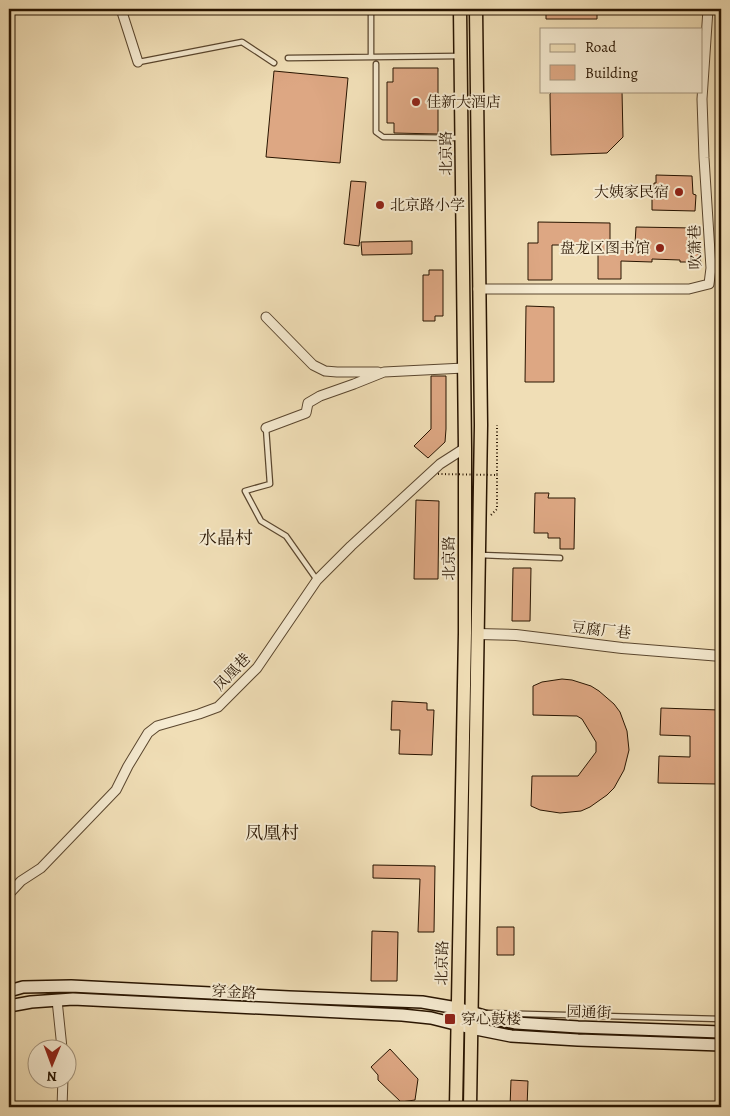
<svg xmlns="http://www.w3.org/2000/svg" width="730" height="1116" font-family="Alegreya,'Noto Serif SC',serif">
<rect width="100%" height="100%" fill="#f0deb6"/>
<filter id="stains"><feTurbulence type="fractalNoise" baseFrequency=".004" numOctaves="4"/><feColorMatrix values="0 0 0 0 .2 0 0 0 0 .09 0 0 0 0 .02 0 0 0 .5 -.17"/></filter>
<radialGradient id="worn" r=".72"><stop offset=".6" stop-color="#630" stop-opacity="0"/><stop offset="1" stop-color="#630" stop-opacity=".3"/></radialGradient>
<path fill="#dda783" stroke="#281400" d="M546 9H597V19H546Z
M393 68H438V134L394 133V123H387V82H393Z
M274 71 348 78 340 163 266 157Z
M553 91H622L623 137 607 153 551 155 550 94Z
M656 175 692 176 693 194 696 195 695 211 652 210V194H654V183H656Z
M351 181 366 182 359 246 344 244Z
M538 222 610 223V243L635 244 636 227 693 228 692 239 695 240V245L701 262H680V260L652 259V262L621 261V279H598V245H552V280H528V243H538Z
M412 241V254L362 255 361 242Z
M429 270H443V316H435V321H423V275H429Z
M526 306 554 307V382H525Z
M431 376H446V429L445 442 428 458 414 446 431 429Z
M535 493H549L548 498H575L574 549H560V538H548V533H534Z
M416 500 439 501 438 579H414Z
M513 568H531L530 621H512Z
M562 679 572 680 591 686 599 691 614 704 620 712 627 731 629 750 624 770 614 788 607 795 590 807 581 811 560 813 540 810 531 806 532 776H578L596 752V742L582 719 577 716 533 715V686L542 682Z
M392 701 427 703V710H434L432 755 399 754 400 730H391Z
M661 708 719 710 717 784 658 783 659 756 690 757V736L660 735Z
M373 865 435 866 434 932H418L420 879 373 878Z
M497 927H514V955H497Z
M372 931 398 932 397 981H371Z
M390 1049 418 1079 415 1100 401 1102 378 1080V1075L371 1067Z
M511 1080 528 1081 527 1107H510Z"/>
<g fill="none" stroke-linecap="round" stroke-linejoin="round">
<g stroke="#5a462e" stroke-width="7">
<path id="service" d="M371 9V57
M288 58 459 56
M139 62 242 42 274 63
M376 64V132L383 137 460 138
M266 428 270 484 245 491 261 521 286 536 317 580
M480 555 560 558
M488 1013 721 1019"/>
</g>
<g stroke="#5a462e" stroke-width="11">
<path id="minor" d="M121 9 138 62
M478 289H689L709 284 711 268 704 158 702 99 708 9
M266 317 313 365 325 371 337 372H378
M266 428 306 413 308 403 320 396 354 384 384 372 464 368
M9 894 21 881 41 868 116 790 128 766 148 733 157 726 199 714 218 707 257 668 317 580 351 546 440 464 465 448
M57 1000 62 1048
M62 1107 63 1078"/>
</g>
<g stroke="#5a462e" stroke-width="12">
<path id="tertiary" d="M478 634 516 635 622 648 721 656"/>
</g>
<g stroke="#281400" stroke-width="14">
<path id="secondary" d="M9 991 23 987 71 986 289 997 422 1002 457 1008 491 1018 516 1023 578 1027 721 1032
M9 1006 31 1002 73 999 402 1015 431 1018 471 1028 511 1036 578 1040 721 1045"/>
</g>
<g stroke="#281400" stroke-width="15">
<path id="primary" d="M456 1107 465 633V448L460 9
M470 1107 481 425 476 9"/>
</g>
<path stroke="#281400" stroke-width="2" stroke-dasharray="1 2.5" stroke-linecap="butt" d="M491 515 497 509V475"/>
<use href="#service" stroke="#f5ead0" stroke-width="4.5"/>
<use href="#minor" stroke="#f5ead0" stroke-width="9"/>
<use href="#tertiary" stroke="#f5ead0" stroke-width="10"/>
<use href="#secondary" stroke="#f5ead0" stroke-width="11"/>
<use href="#primary" stroke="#f0deb6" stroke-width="12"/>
<path stroke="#281400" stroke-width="2" stroke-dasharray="1 2.5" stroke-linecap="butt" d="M438 474 497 475V425"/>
</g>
<g fill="#8f2418" stroke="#f5ead0" stroke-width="2">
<circle cx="416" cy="102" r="5"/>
<circle cx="679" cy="192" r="5"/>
<circle cx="380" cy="205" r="5"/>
<circle cx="660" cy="248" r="5"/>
<rect x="444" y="1013" width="12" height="12" rx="2.5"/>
</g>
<g text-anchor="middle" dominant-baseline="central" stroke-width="4" stroke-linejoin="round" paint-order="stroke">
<g font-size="15" fill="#281400" stroke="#f5ead0" text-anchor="start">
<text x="426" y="102">佳新大酒店</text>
<text x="669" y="192" text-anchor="end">大姨家民宿</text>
<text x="390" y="205">北京路小学</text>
<text x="650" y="248" text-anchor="end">盘龙区图书馆</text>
<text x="461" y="1019">穿心鼓楼</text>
</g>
<g font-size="15" fill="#281400" stroke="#f5ead0">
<text transform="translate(446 153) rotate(-90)">北京路</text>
<text transform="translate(695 247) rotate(-91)">吹箫巷</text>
<text transform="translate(449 558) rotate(-90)">北京路</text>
<text transform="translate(601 630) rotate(6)">豆腐厂巷</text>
<text transform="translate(232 672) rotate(-46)">凤凰巷</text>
<text transform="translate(442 963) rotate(-89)">北京路</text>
<text transform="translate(234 992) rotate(3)">穿金路</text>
<text transform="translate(589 1012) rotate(2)">园通街</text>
</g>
<g font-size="18" fill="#281400" stroke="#f5ead0">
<text x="226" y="538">水晶村</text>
<text x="272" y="833">凤凰村</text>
</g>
</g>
<rect width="730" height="1116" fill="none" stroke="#f0deb6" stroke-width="30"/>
<rect x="10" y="10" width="710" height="1096" fill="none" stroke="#281400" stroke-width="2.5"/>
<rect x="15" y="15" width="700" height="1086" fill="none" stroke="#281400"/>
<rect x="540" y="28" width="162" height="65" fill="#f5ead0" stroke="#a3947d"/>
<rect x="550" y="44" width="25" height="8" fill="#f0deb6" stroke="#a3947d"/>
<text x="585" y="52" font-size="15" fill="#281400">Road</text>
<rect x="550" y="65" width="25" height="15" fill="#dda783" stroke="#a3947d"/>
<text x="585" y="78" font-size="15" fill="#281400">Building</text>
<g transform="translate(52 1064) rotate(181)"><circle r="24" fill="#f5ead0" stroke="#a3947d"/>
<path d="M0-4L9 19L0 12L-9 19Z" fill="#8f2418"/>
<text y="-8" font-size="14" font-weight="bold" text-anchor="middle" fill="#281400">N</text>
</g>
<rect width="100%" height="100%" filter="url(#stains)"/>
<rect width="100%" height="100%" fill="url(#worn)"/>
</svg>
